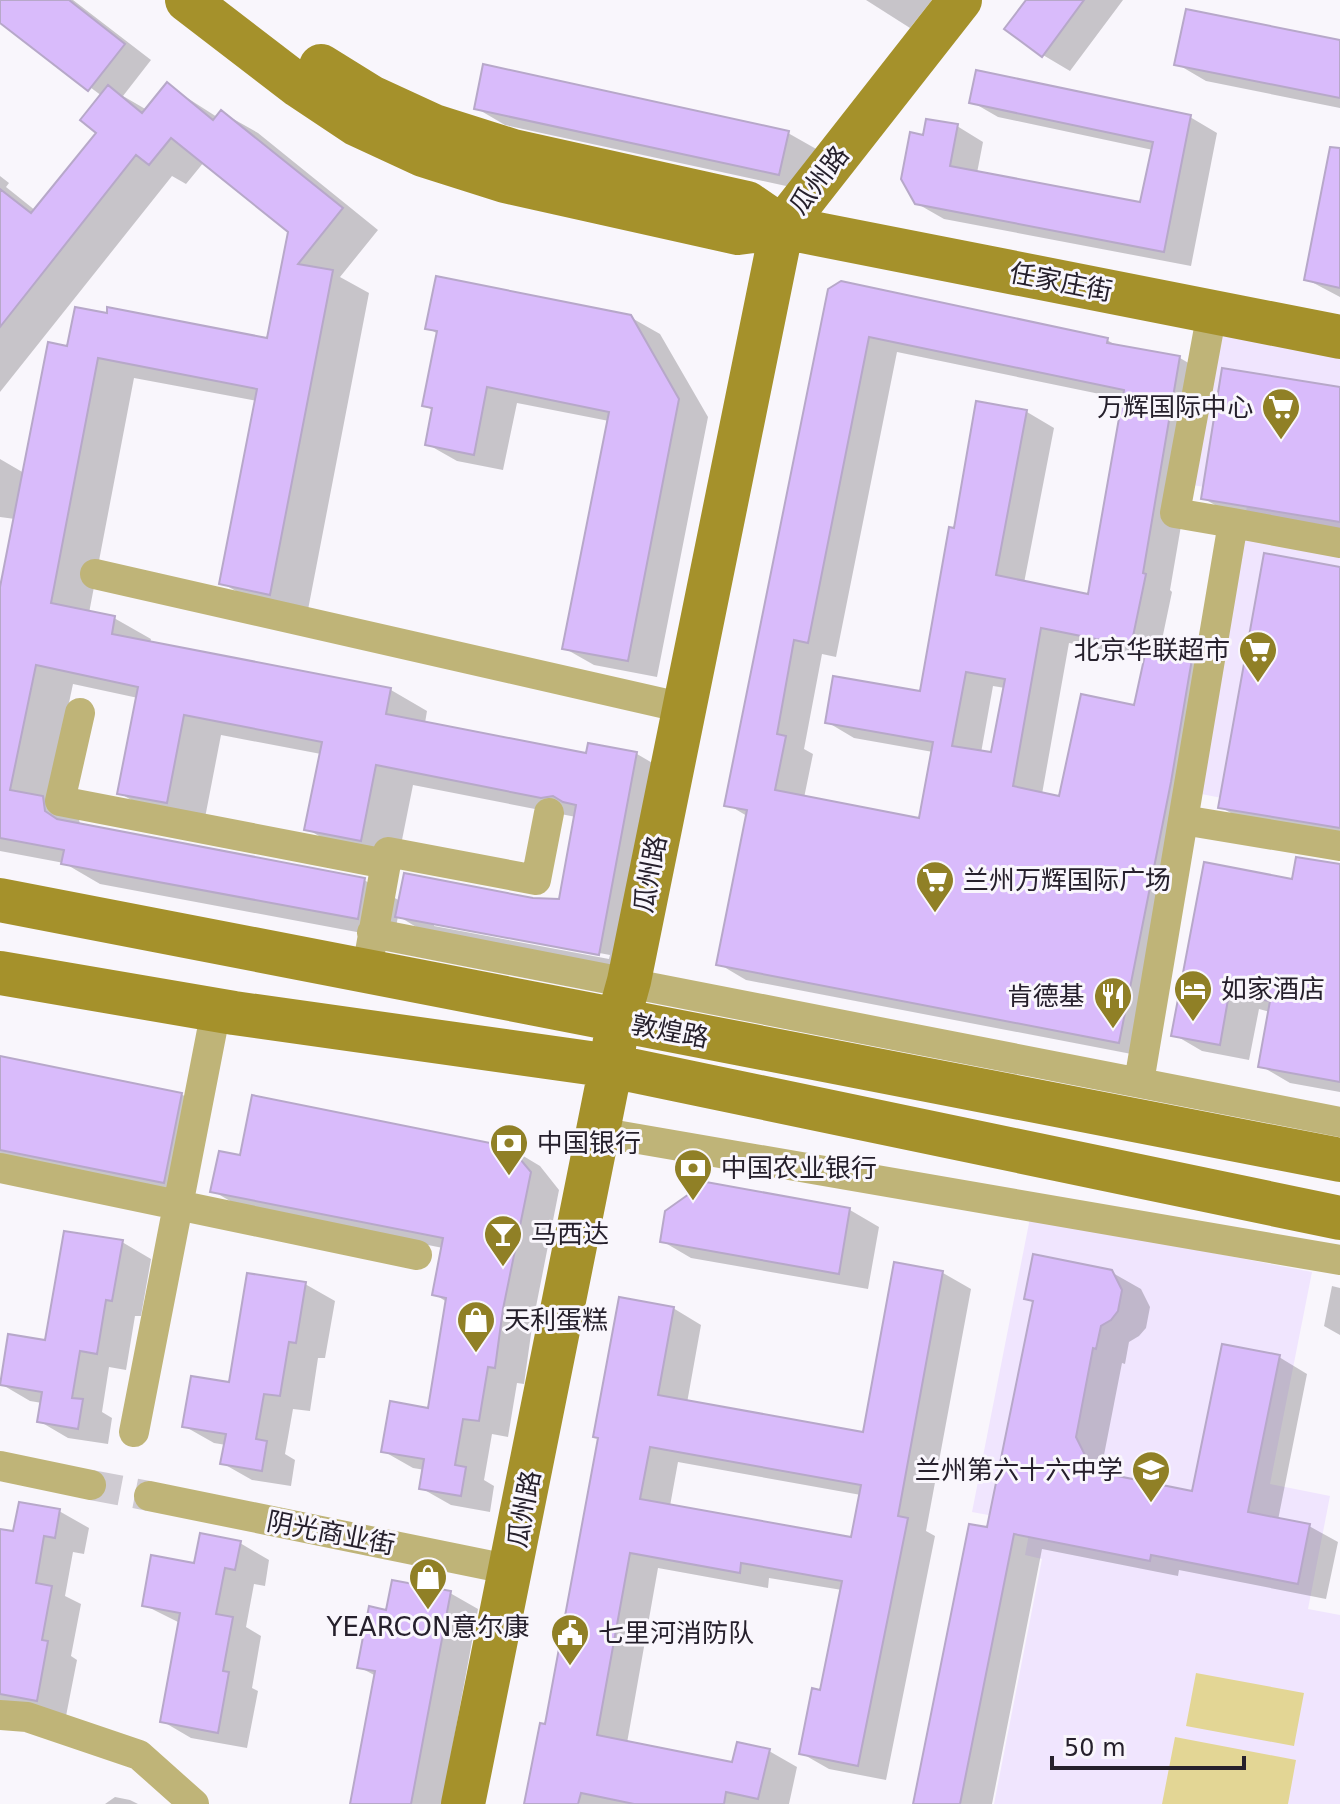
<svg xmlns="http://www.w3.org/2000/svg" width="1340" height="1804" font-family="'DejaVu Sans','Noto Sans SC',sans-serif">
<rect width="100%" height="100%" fill="#f9f6fc"/>
<path fill="#f0e5fe" d="M1210 320 1340 345V821L1191 792 1249 496 1178 482Z
M1030 1218 1312 1272 1270 1484 1330 1496 1308 1609 1340 1615V1804H994L1042 1559 1025 1555 1031 1523 972 1512Z"/>
<path fill="#e3d695" d="M1196 1673 1304 1693 1294 1746 1186 1726Z
M1175 1737 1296 1760 1288 1804H1162Z"/>
<path fill="#0003" fill-rule="evenodd" d="M0 0H73L151 60 123 96 147 110 167 85 217 117 221 112 258 133 378 230 340 277 369 293 307 615 258 604 222 583 257 401 134 378 89 613 114 618 151 639 150 643 391 690 427 711 425 723 588 755 637 754 673 775 636 974 433 937 398 916 394 939 100 884 64 863 0 851V597L15 519 0 517V459L24 473 69 348 269 341 290 232 204 162 186 184 172 176 0 392V176L9 183 6 187 36 211 99 132 102 96 0 20ZM73 684 138 698 119 793 156 814 204 823 221 735 321 754 307 829 343 850 398 860 413 785 576 817 560 902 400 901 364 880 80 825 79 819 48 801ZM434 922 610 955 609 959 434 926Z
M866 0H932L910 28Z
M1028 0H1123L1070 71 1043 55Z
M1340 42V108L1206 81 1177 64Z
M972 102 1190 117 1217 133 1191 266 944 219 916 203 924 137 957 126 983 142 977 173 1142 204 1153 150 998 117Z
M476 108 788 133 818 150 809 191 505 125Z
M1340 153V297L1306 279Z
M841 283 1107 340 1121 348 1180 358 1207 374 1170 590 1172 592 1159 654 1191 661 1219 677 1147 1057 746 980 719 964 747 816 727 804ZM897 352 1124 399 1090 596 1024 583 1054 428 1027 412 921 694 827 722 854 738 933 752 921 820 804 798 813 754 804 749 822 654 836 657ZM1069 643 1146 658 1136 708 1061 798 1042 794ZM993 686 1005 688 993 755 981 753Z
M630 317 660 334 708 417 657 677 594 665 564 648 609 421 517 403 503 470 457 461 427 444 434 411 424 405 438 334 428 328Z
M1340 389V532L1232 515 1203 498Z
M1340 569V838L1249 823 1220 807Z
M1340 864V1092L1290 1083 1261 1066 1270 1012 1259 1009 1249 1060 1202 1051 1173 1034 1294 881Z
M0 1058 181 1094 210 1111 193 1198 0 1159Z
M510 1148 540 1166 559 1190 532 1327 524 1384 517 1383 508 1437 492 1434 484 1480 494 1486 490 1512 451 1505 421 1488 425 1470 413 1468 383 1451 429 1410 447 1302 434 1294 443 1248 242 1208 213 1191 241 1157Z
M706 1184 850 1210 879 1227 868 1289 691 1258 662 1241Z
M122 1242 151 1259 141 1316H135L126 1370 109 1367 102 1412 112 1418 108 1444 68 1438 39 1421 42 1403 30 1401 1 1384 47 1343Z
M1111 1272 1141 1289 1150 1307 1146 1328 1139 1336 1129 1342 1125 1364 1122 1363 1104 1455 1115 1478 1194 1493 1279 1357 1307 1374 1278 1520 1309 1526 1338 1542 1326 1599 1179 1570 1178 1576 1042 1549 992 1804H915L989 1529 1034 1303 1026 1298Z
M943 1273 971 1289 926 1531 935 1536 886 1780 829 1769 801 1753 822 1692 842 1590 769 1578 768 1588 658 1568 627 1743 734 1765 769 1751 797 1767 789 1804H526L673 1308 701 1325 687 1403 865 1435ZM678 1462 861 1495 852 1539 670 1506Z
M305 1284 335 1301 325 1358H318L310 1411 293 1409 285 1454 295 1460 291 1486 252 1480 222 1463 226 1445 214 1443 184 1426 230 1385Z
M1332 1286 1340 1288V1335L1324 1326Z
M59 1511 89 1528 84 1554 73 1552 65 1596 81 1604 71 1656 77 1660 66 1716 0 1700V1531L15 1534Z
M240 1543 269 1560 265 1586 254 1584 246 1627 261 1636 252 1688 258 1691 247 1748 191 1738 162 1721 180 1623 144 1605 196 1566Z
M450 1593 478 1609 442 1804H352L376 1676 359 1667 388 1612Z
M115 1797 130 1800 138 1804H105Z"/>
<path fill="#d9bbfb" stroke="#b7a8c9" stroke-width="2" fill-rule="evenodd" d="M0 0H69L125 44 88 91 0 23Z
M1026 0H1084L1042 57 1004 29Z
M1186 9 1340 40V98L1174 65Z
M483 64 789 131 779 175 474 109Z
M976 70 1191 115 1164 252 915 204 901 179 910 132 923 135 926 119 958 124 950 166 1140 202 1153 142 969 103Z
M167 82 213 120 221 110 343 208 298 264 333 270 270 595 219 584 257 389 98 358 51 603 115 616 112 634 391 688 386 714 586 753 588 743 637 752 599 955 395 917 404 873 533 898 559 899 576 805 563 802 553 796 541 798 376 765 361 841 304 830 322 742 184 715 167 803 117 794 138 687 36 665 10 790 43 796 45 811 57 819 365 878 358 919 61 864 64 850 0 838V587L48 342 67 346 75 307 107 313V307L267 338 288 232 171 138 149 165 136 155 0 327V189L31 213 96 133 80 120 108 85 142 113Z
M1330 147 1340 148V288L1304 280Z
M436 276 631 315 679 399 628 661 562 649 609 412 487 387 474 455 425 445 432 408 422 406 437 331 425 329Z
M841 281 1108 338 1107 343 1180 356 1143 573 1146 574 1131 646 1041 628 1013 786 1059 796 1081 694 1134 705 1146 650 1192 659 1171 782 1119 1043 716 965 747 810 724 806 828 289ZM869 337 1124 390 1088 594 996 575 1027 410 976 401 954 528 949 527 920 691 833 676 825 723 933 742 919 818 775 790 786 736 777 734 794 640 808 643ZM966 672 1005 679 991 752 952 746Z
M1222 368 1340 387V522L1201 499Z
M1264 553 1340 567V828L1218 808Z
M1296 857 1340 864V1082L1258 1067 1270 1001 1229 994 1220 1045 1171 1036 1204 862 1292 879Z
M0 1056 182 1093 164 1183 0 1150Z
M252 1095 510 1147 531 1172 503 1309 495 1368 488 1367 479 1421 463 1419 455 1465 466 1467 461 1496 419 1489 424 1459 381 1452 390 1401 428 1408 446 1298 432 1295 443 1238 210 1192 219 1151 240 1155Z
M706 1182 850 1208 839 1274 660 1242 665 1211Z
M64 1231 123 1240 112 1301 106 1300 97 1354 80 1351 72 1398 83 1399 78 1429 37 1422 42 1392 0 1385 8 1334 45 1340Z
M1033 1254 1112 1270 1122 1290 1118 1311 1111 1320 1101 1326 1096 1349 1093 1348 1076 1437 1093 1471 1192 1491 1222 1344 1280 1355 1248 1512 1310 1524 1298 1584 1151 1555 1150 1561 1014 1534 960 1804H913L969 1524 987 1527 1033 1301 1024 1299Z
M894 1262 943 1271 898 1516 908 1518 858 1766 799 1754 812 1688 820 1690 842 1581 741 1563 740 1573 630 1553 597 1735 732 1762 737 1742 770 1749 758 1799 726 1792 724 1804H634L581 1793 578 1804H524L540 1723 545 1724 598 1438 593 1437 619 1297 674 1307 658 1395 863 1432ZM650 1447 861 1485 851 1537 640 1499Z
M247 1273 306 1282 296 1343 289 1342 280 1396 264 1394 256 1439 267 1441 262 1471 220 1464 226 1434 182 1427 191 1376 229 1382Z
M19 1502 60 1509 55 1538 44 1536 36 1583 52 1586 42 1640 48 1641 37 1701 0 1694V1529L13 1531Z
M200 1533 241 1541 235 1570 225 1568 216 1614 233 1617 223 1671 229 1672 218 1733 160 1722 180 1613 142 1606 151 1555 194 1563Z
M392 1580 451 1591 411 1804H350L375 1671 357 1668 369 1606 386 1610Z"/>
<g fill="none" stroke-linecap="round" stroke-linejoin="round">
<path stroke="#cfcbd2" stroke-width="30" stroke-dasharray="30 15" stroke-linecap="butt" d="M91 1485 149 1496"/>
<path stroke="#bfb478" stroke-width="30" d="M1212 312 1175 513 1233 523
M95 574 684 708
M80 713 60 801 386 864
M1183 820 1340 846
M372 933 1340 1122
M370 952 388 852 536 880 549 813
M1139 1082 1233 523 1340 543
M598 1132 1340 1260
M0 1168 417 1255
M134 1432 216 1010
M0 1466 91 1485
M149 1496 512 1570
M0 1715 27 1717 139 1755 194 1804"/>
<path stroke="#a5912b" stroke-width="44" d="M187 0 299 86 356 124 423 155 505 181 738 233 782 227 1340 337
M321 66 371 97 434 126 513 151 747 203 782 227
M0 900 1340 1160
M0 973 234 1013 611 1066 1340 1218
M463 1804 611 1066 618 1021 629 981 782 227 960 0"/>
</g>
<defs>
<g id="supermarket-pin" transform="scale(2)"><path d="M0 17L-7.5 6A9.5 9.5 0 1 1 7.5 6Z" fill="#908026" stroke="#f9f6fc"/><path d="M-6-5.5h2.5l.6 2H6L4.5 2H-2.5L-4.4-4H-6ZM-1.5 3.2a1.3 1.3 0 1 0 .1 0ZM3 3.2a1.3 1.3 0 1 0 .1 0Z" fill="#fff"/></g>
<g id="hotel-pin" transform="scale(2)"><path d="M0 17L-7.5 6A9.5 9.5 0 1 1 7.5 6Z" fill="#908026" stroke="#f9f6fc"/><path d="M-6-4.5h1.5V1H6V5H4.5V3h-9V5H-6ZM-4 0a1.8 1.8 0 1 1 3.6 0ZM.5 0V-2.5h3Q6-2.5 6 0Z" fill="#fff"/></g>
<g id="restaurant-pin" transform="scale(2)"><path d="M0 17L-7.5 6A9.5 9.5 0 1 1 7.5 6Z" fill="#908026" stroke="#f9f6fc"/><path d="M-5-6h1v4h1v-4h1v4h1v-4h1v5L-1.5 .5V6h-2V.5L-5-1ZM5-6V6H3V1.5H1.5Q1.5-4 5-6Z" fill="#fff"/></g>
<g id="bank-pin" transform="scale(2)"><path d="M0 17L-7.5 6A9.5 9.5 0 1 1 7.5 6Z" fill="#908026" stroke="#f9f6fc"/><path d="M-6-4H6V4H-6ZM0-2.3a2.3 2.3 0 1 0 0 4.6a2.3 2.3 0 1 0 0-4.6Z" fill="#fff"/></g>
<g id="bar-pin" transform="scale(2)"><path d="M0 17L-7.5 6A9.5 9.5 0 1 1 7.5 6Z" fill="#908026" stroke="#f9f6fc"/><path d="M-6-5H6L.8 .8V4.5H3.5V6h-7V4.5H-.8V.8Z" fill="#fff"/></g>
<g id="shop-pin" transform="scale(2)"><path d="M0 17L-7.5 6A9.5 9.5 0 1 1 7.5 6Z" fill="#908026" stroke="#f9f6fc"/><path d="M-5-2.5h2.3a2.7 3.5 0 0 1 5.4 0H5L5.5 6h-11ZM-1.5-2.5h3a1.5 2.3 0 0 0-3 0Z" fill="#fff"/></g>
<g id="school-pin" transform="scale(2)"><path d="M0 17L-7.5 6A9.5 9.5 0 1 1 7.5 6Z" fill="#908026" stroke="#f9f6fc"/><path d="M0-5L7-2L0 1L-7-2ZM-4 1L0 2.5L4 1V4Q0 6-4 4Z" fill="#fff"/></g>
<g id="civic-pin" transform="scale(2)"><path d="M0 17L-7.5 6A9.5 9.5 0 1 1 7.5 6Z" fill="#908026" stroke="#f9f6fc"/><path d="M-.6-6.5H3V-4.5H.6V-3L4-1V1h2V6H-6V1h2V-1L-.6-3ZM-1.2 2.5V6h2.4V2.5Z" fill="#fff"/></g>
</defs>
<g fill-rule="evenodd">
<use href="#supermarket-pin" x="1281" y="407"/>
<use href="#supermarket-pin" x="1258" y="650"/>
<use href="#supermarket-pin" x="935" y="880"/>
<use href="#hotel-pin" x="1193" y="989"/>
<use href="#restaurant-pin" x="1113" y="996"/>
<use href="#bank-pin" x="509" y="1143"/>
<use href="#bank-pin" x="693" y="1168"/>
<use href="#bar-pin" x="503" y="1234"/>
<use href="#shop-pin" x="476" y="1320"/>
<use href="#school-pin" x="1151" y="1470"/>
<use href="#shop-pin" x="428" y="1577"/>
<use href="#civic-pin" x="570" y="1633"/>
</g>
<g text-anchor="middle" dominant-baseline="central" stroke-width="6" stroke-linejoin="round" paint-order="stroke">
<g font-size="26" fill="#26202c" stroke="#f9f6fc">
<text transform="translate(819 180) rotate(-52)">瓜州路</text>
<text transform="translate(1061 282) rotate(11)">任家庄街</text>
<text transform="translate(650 874) rotate(-79)">瓜州路</text>
<text transform="translate(670 1031) rotate(11)">敦煌路</text>
<text transform="translate(524 1509) rotate(-79)">瓜州路</text>
<text transform="translate(331 1533) rotate(11)">阴光商业街</text>
</g>
<g font-size="26" fill="#26202c" stroke="#f9f6fc" text-anchor="start">
<text x="1253" y="407" text-anchor="end">万辉国际中心</text>
<text x="1230" y="650" text-anchor="end">北京华联超市</text>
<text x="963" y="880">兰州万辉国际广场</text>
<text x="1221" y="989">如家酒店</text>
<text x="1085" y="996" text-anchor="end">肯德基</text>
<text x="537" y="1143">中国银行</text>
<text x="721" y="1168">中国农业银行</text>
<text x="531" y="1234">马西达</text>
<text x="504" y="1320">天利蛋糕</text>
<text x="1123" y="1470" text-anchor="end">兰州第六十六中学</text>
<text x="428" y="1627" text-anchor="middle">YEARCON意尔康</text>
<text x="598" y="1633">七里河消防队</text>
</g>
</g>
<path d="M1052 1756v12h192v-12" fill="none" stroke="#26202c" stroke-width="4"/>
<text x="1064" y="1756" font-size="24" fill="#26202c" stroke="#f9f6fc" stroke-width="6" paint-order="stroke">50 m</text>
</svg>
